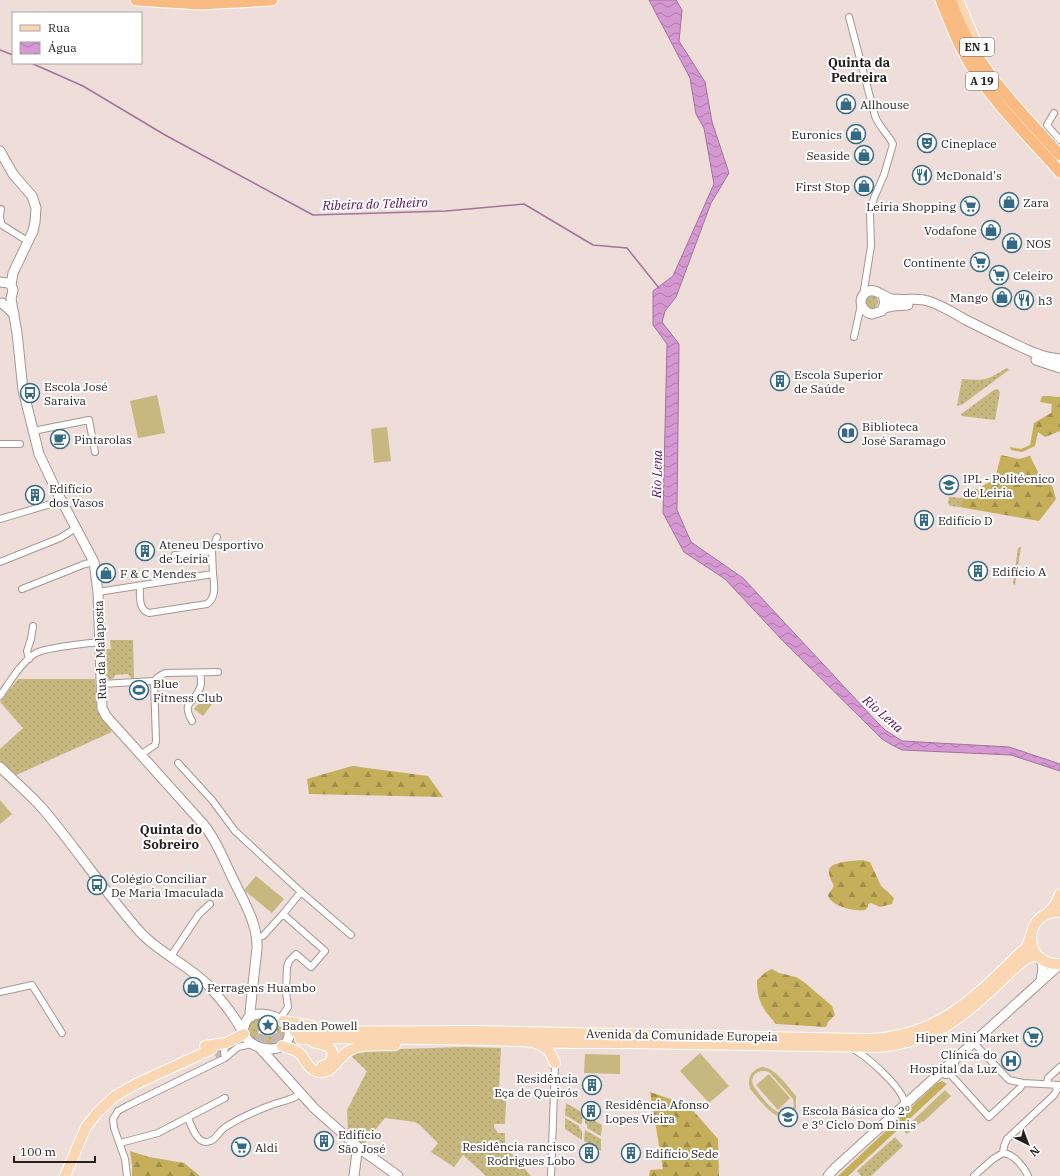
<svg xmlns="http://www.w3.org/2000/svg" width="1060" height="1176" font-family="'IBM Plex Serif',serif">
<defs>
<pattern id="grass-dots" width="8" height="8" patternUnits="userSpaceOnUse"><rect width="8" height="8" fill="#c7b87f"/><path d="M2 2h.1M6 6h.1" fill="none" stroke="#ab9e6d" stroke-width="1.8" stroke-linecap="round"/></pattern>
<pattern id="forest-firs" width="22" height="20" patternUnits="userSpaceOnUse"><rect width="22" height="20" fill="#c6af5b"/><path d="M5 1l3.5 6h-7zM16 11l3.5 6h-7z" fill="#a18e4b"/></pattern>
<pattern id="water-waves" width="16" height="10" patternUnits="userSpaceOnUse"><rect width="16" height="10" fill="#d698d3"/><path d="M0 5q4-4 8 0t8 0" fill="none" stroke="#ad7bab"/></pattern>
</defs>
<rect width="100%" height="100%" fill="#eeddd9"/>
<path fill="url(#grass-dots)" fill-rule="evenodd" d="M866 302a6 6 0 1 1 12 0a6 6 0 1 1-12 0Z
M1007 368 1009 370 963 404 957 406 962 379C987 381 986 380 1007 368Z
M997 389 1000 392 995 420 961 416V414L994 390Z
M949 497 964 498 959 507 950 506 948 503Z
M1021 547 1015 585 1013 584 1018 548Z
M110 640H133L134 678H131L128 674 115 675 114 678 109 679 106 677 104 649H111Z
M18 679H95L97 709 112 732 14 776 0 762V749L23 728 0 702Z
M259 1018C264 1019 272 1019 277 1022 285 1027 287 1042 276 1045 257 1049 232 1027 259 1018ZM277 1029V1035L258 1037V1031Z
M463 1047 501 1048 499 1088 502 1097 506 1101 505 1124H494V1127L498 1133H505V1146L531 1176H486L463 1155 454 1167 431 1152 438 1143 420 1125 415 1122 385 1118 363 1145 348 1133 347 1110 367 1071 349 1054 354 1052 370 1050Z
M566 1103 583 1113 582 1123 580 1124 565 1115Z
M585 1115 602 1125 601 1136 587 1128V1125L585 1123Z
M565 1118 579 1126 580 1129 582 1131V1140L565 1129Z
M585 1130 601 1139V1151L584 1141Z
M895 1137 903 1146 871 1176H861L857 1171Z"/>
<path fill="url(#forest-firs)" d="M1042 396 1060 397V431L1045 437 1038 432 1035 446 1022 452 1011 450 1010 447 1021 449 1030 445 1034 423 1051 413 1052 404 1040 402Z
M1001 455 1019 459 1030 456 1042 480 1051 482 1056 499 1039 521 959 507 964 498 972 492 995 479Z
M352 766 428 776 443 797 309 794 307 779Z
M862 860 870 862 881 886 888 892 894 898 892 904 880 907 871 903 868 904V907L865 910C855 912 830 906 828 895L834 886C832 881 828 875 829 870 831 861 854 861 862 860Z
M772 969 779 973 796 977 804 982 832 1006 835 1015 828 1022 826 1027 776 1024C762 1008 757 1001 757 980L766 972Z
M942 1081 947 1084 848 1176H838L937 1083Z
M650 1092 688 1105 718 1139 719 1176H649L650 1170 663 1169Z
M130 1151 149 1157 184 1163 200 1176H132V1165Z"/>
<path fill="#c7b87f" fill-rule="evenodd" d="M157 395 165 433 138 438 130 401Z
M387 427 391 461 374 463 371 429Z
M208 693 216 699 203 716 194 709Z
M0 800 12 814 0 824Z
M256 876 284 899 272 913 244 890Z
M700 1053 729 1086 709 1103 680 1071Z
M585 1054 620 1055V1074L584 1073Z
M762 1067C775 1067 788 1087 796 1096V1108C781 1132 761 1101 750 1089 747 1078 751 1070 762 1067ZM761 1071H766L770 1073 793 1099 794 1106C782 1128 762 1097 754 1087 750 1080 753 1073 761 1071Z
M769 1074 790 1098 778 1110 756 1085Z
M945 1090 951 1096 923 1122 922 1121 907 1134 903 1130Z"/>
<path fill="url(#water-waves)" stroke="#a1749d" d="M649 0H676L682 10 679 41 705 82 712 122 729 173 711 203 676 297 665 311 662 322 679 344 677 510 691 542 743 578 876 721 885 730 902 741 1009 747 1060 764V771L1011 755 902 750 892 745 882 739 782 640 725 579 684 552 663 513 667 344 653 325V291L673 276 714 184 704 128 696 114 690 78Z"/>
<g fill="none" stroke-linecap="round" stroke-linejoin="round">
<path stroke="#a1749d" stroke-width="1.5" d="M0 50 13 55
M31 63 83 86 165 135 313 215 446 211 524 204 593 245 627 248 659 288"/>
<path stroke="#c6b7b4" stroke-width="10" stroke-dasharray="10 5" stroke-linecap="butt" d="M215 1055C225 1050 235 1044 246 1041 263 1036 282 1039 300 1039"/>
<g stroke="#a59692" stroke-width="8">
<path id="street" d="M849 17 875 116C879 127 888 134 893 144L884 175 874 198 870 213 871 246 863 296
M1054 113 1047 125 1060 140
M0 215 1 209
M0 217 1 223 2 225 29 242
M854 337 861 305
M33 431 89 420 95 452
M0 444H20
M0 519 61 501
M175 555 212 551
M0 562 60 538 76 528
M140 586C140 595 138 610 149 613L207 604C217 597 214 584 213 574
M22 589 85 564 94 562
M98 592 213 574 212 551 217 537
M29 659 27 651 31 639 33 626
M101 684 154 681 158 677 165 673 218 672
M0 696C9 683 22 661 36 653 48 647 84 644 99 642
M192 721C181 701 194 704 200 688 202 683 201 678 200 673
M140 755 155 745 156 741 154 681
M178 763 212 800 235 831 301 892
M283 914 301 892 351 935
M257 938 263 936 283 914 325 951 311 967 296 954 289 961 287 967 286 992 288 1007 280 1019
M171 956 199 914 210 904
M0 992 32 985 62 1033
M973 1042 1009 1080 1023 1083 1060 1085
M851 1048C866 1055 903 1088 905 1104
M225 1058 224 1052 226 1043
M941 1071 945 1075 950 1074 956 1060
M950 1074 989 1117 1020 1088 1023 1083
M1047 1084 1048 1078 1060 1067
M188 1118C191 1125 196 1141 205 1142 214 1143 218 1133 224 1128 239 1118 258 1110 274 1104 283 1101 292 1100 300 1094
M120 1143 158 1133 225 1098
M1003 1153 1004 1146 1007 1139 1054 1095 1057 1090 1055 1085
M1003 1153C1014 1154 1024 1167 1028 1176
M127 1176 125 1159 114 1128 113 1119 118 1111 127 1106 225 1058 238 1047 252 1044
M551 1176 555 1063
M974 1176 993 1159 1003 1153"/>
</g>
<g stroke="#a59692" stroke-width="11">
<path id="secondary" d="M0 151 13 174 32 196 36 208 35 222 33 231 13 273 11 285
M0 282 8 283 11 285 13 290 11 299 17 333 23 390 39 454 58 494 94 562 98 592 102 708 106 716 204 825C217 841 224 861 233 879 243 900 258 924 257 948L250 1012 251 1017
M883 296 885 302 882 311 872 314C862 312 856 299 867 292 875 287 883 297 892 299 903 301 916 297 928 301 941 305 954 313 966 320 988 331 1010 342 1032 352L1047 357 1060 359
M2 303 14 314
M883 308 893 306 908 305
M1036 360 1060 368
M0 767C14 781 30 794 43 809 77 849 106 894 141 933 161 954 188 965 208 985 217 995 226 1005 233 1016 239 1023 244 1038 251 1043 262 1051 286 1053 289 1036 292 1018 261 1009 249 1017 245 1021 244 1026 243 1031
M1041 981 1043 968 1041 959
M259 1047 314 1108 359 1148 398 1176
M354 1176 357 1152 359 1148
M828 1176 835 1168 1059 965"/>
</g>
<g stroke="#fff" stroke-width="12">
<path id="primary" d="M958 0 978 47
M1060 912C1022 910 1021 966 1060 964
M1048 913 1055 905 1060 894
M283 1021 312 1026
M295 1032 472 1031 863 1039C936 1039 973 999 1021 952L1026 948 1031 936
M300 1039 350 1038 486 1040 572 1043H627L879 1047C935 1041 958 1021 998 984 1009 974 1021 959 1036 955
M313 1042 328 1046 332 1051C334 1059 330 1064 322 1066
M535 1043C547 1047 551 1052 555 1063
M205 1046 226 1043 244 1034
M282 1046C288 1048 294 1049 299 1053 306 1059 307 1069 318 1072 332 1075 338 1058 347 1052 360 1043 380 1046 395 1045
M65 1176 86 1127 97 1113 115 1096 136 1084 212 1049"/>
</g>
<g stroke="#fff" stroke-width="13">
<path id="highway" d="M136 0 200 4 272 0
M941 0C950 23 959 46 972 67 996 105 1030 138 1060 172
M951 2C972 64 1017 108 1060 155"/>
</g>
<use href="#street" stroke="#fff" stroke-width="6"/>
<use href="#secondary" stroke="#fff" stroke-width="9"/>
<use href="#primary" stroke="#fbd6b3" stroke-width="10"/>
<use href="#highway" stroke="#f9bb81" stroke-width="11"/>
</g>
<defs>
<g id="shop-ring" transform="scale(1)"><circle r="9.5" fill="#fff" stroke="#356a86" stroke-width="1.5"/><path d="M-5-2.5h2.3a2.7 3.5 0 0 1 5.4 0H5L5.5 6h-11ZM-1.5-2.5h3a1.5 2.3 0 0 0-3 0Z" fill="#356a86"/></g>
<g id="theatre-ring" transform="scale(1)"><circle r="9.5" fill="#fff" stroke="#356a86" stroke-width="1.5"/><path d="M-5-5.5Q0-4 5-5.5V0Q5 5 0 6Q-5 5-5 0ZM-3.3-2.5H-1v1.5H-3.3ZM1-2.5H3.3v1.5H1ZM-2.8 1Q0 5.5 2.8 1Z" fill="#356a86"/></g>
<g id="restaurant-ring" transform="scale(1)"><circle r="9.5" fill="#fff" stroke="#356a86" stroke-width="1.5"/><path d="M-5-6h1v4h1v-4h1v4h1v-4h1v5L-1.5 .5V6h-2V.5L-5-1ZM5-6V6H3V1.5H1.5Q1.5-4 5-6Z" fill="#356a86"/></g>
<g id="supermarket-ring" transform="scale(1)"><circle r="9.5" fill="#fff" stroke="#356a86" stroke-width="1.5"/><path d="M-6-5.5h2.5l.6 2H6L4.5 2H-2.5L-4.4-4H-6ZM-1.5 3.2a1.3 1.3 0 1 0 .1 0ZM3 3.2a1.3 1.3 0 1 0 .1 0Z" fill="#356a86"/></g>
<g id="building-ring" transform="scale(1)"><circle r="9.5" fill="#fff" stroke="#356a86" stroke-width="1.5"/><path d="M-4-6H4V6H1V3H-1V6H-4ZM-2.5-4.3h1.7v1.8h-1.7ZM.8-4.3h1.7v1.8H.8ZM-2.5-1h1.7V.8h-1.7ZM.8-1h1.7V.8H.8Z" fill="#356a86"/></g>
<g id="bus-ring" transform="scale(1)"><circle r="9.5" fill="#fff" stroke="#356a86" stroke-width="1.5"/><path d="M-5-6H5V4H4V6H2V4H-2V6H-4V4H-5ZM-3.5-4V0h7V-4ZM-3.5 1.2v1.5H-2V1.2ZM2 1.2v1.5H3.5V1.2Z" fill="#356a86"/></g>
<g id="library-ring" transform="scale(1)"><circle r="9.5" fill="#fff" stroke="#356a86" stroke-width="1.5"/><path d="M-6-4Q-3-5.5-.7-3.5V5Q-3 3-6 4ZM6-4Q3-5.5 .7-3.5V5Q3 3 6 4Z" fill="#356a86"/></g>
<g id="cafe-ring" transform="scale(1)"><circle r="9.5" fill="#fff" stroke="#356a86" stroke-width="1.5"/><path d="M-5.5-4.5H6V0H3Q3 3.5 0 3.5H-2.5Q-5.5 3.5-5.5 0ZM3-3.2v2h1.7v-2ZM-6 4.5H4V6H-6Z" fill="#356a86"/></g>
<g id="university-ring" transform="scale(1)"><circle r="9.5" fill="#fff" stroke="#356a86" stroke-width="1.5"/><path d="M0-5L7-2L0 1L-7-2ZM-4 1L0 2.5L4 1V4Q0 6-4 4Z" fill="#356a86"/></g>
<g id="stadium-ring" transform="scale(1)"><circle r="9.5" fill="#fff" stroke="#356a86" stroke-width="1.5"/><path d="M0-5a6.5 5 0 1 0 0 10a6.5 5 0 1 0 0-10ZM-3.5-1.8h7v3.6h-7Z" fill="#356a86"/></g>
<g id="sight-ring" transform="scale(1)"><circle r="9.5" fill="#fff" stroke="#356a86" stroke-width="1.5"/><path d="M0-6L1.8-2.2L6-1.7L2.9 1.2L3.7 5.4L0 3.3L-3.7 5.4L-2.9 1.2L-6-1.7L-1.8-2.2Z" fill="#356a86"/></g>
<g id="hospital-ring" transform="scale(1)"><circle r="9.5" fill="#fff" stroke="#356a86" stroke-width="1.5"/><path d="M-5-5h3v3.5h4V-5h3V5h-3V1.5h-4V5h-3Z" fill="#356a86"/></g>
<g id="school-ring" transform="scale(1)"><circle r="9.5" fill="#fff" stroke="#356a86" stroke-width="1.5"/><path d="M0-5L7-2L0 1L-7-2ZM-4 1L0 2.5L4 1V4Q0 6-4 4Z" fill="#356a86"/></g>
</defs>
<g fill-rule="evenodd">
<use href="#shop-ring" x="846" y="104"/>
<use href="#shop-ring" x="856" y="134"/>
<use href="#theatre-ring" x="927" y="143"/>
<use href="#shop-ring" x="864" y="155"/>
<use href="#restaurant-ring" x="922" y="175"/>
<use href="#shop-ring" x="864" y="186"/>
<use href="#shop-ring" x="1009" y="202"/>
<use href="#supermarket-ring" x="970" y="206"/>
<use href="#shop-ring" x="991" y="230"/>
<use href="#shop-ring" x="1012" y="243"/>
<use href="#supermarket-ring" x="980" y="262"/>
<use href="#supermarket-ring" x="999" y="275"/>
<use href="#shop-ring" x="1002" y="297"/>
<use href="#restaurant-ring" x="1024" y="300"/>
<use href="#building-ring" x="780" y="381"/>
<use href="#bus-ring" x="30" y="393"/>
<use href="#library-ring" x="848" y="433"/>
<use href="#cafe-ring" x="60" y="439"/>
<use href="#university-ring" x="949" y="485"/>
<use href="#building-ring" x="35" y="495"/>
<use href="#building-ring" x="924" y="520"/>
<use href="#building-ring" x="145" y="551"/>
<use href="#building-ring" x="978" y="571"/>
<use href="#shop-ring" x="106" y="573"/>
<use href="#stadium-ring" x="139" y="690"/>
<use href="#bus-ring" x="97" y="885"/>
<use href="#shop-ring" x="193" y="987"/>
<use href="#sight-ring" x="268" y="1025"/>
<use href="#supermarket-ring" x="1033" y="1037"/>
<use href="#hospital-ring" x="1011" y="1061"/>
<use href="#building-ring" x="592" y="1085"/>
<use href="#building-ring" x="591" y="1111"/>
<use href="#school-ring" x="788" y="1117"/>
<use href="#building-ring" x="324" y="1141"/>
<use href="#supermarket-ring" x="241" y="1147"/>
<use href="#building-ring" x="589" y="1153"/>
<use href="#building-ring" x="631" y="1153"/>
</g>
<g text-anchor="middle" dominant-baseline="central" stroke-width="4" stroke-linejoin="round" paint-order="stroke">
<g fill="#fff" stroke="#666262" stroke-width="1">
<rect x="960" y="38" width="34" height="18" rx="3"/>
<rect x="966" y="72" width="32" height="18" rx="3"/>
</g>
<g font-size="11" font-weight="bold" fill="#251f1e">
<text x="977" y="47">EN 1</text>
<text x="982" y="81">A 19</text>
</g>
<g font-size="12" fill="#251f1e" stroke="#fff" text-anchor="start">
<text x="860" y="104">Allhouse</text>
<text x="842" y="134" text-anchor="end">Euronics</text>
<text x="941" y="143">Cineplace</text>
<text x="850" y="155" text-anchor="end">Seaside</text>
<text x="936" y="175">McDonald's</text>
<text x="850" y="186" text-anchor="end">First Stop</text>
<text x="1023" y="202">Zara</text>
<text x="956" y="206" text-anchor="end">Leiria Shopping</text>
<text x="977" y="230" text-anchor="end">Vodafone</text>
<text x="1026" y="243">NOS</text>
<text x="966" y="262" text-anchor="end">Continente</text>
<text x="1013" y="275">Celeiro</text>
<text x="988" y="297" text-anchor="end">Mango</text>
<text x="1038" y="300">h3</text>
<text x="794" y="374">Escola Superior<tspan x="794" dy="14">de Saúde</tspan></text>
<text x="44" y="386">Escola José<tspan x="44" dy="14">Saraiva</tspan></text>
<text x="862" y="426">Biblioteca<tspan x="862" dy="14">José Saramago</tspan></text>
<text x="74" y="439">Pintarolas</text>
<text x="963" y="478">IPL - Politécnico<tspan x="963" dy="14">de Leiria</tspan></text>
<text x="49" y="488">Edifício<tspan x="49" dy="14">dos Vasos</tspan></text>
<text x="938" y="520">Edifício D</text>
<text x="159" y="544">Ateneu Desportivo<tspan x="159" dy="14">de Leiria</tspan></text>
<text x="992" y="571">Edifício A</text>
<text x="120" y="573">F &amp; C Mendes</text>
<text x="153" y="683">Blue<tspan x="153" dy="14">Fitness Club</tspan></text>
<text x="111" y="878">Colégio Conciliar<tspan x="111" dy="14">De Maria Imaculada</tspan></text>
<text x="207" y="987">Ferragens Huambo</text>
<text x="282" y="1025">Baden Powell</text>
<text x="1019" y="1037" text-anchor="end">Hiper Mini Market</text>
<text x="997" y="1054" text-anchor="end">Clínica do<tspan x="997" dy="14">Hospital da Luz</tspan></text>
<text x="578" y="1078" text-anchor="end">Residência<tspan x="578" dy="14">Eça de Queirós</tspan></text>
<text x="605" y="1104">Residência Afonso<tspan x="605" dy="14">Lopes Vieira</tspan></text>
<text x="802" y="1110">Escola Básica do 2º<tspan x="802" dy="14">e 3º Ciclo Dom Dinis</tspan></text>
<text x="338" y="1134">Edifício<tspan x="338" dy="14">São José</tspan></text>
<text x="575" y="1146" text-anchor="end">Residência rancisco<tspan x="575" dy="14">Rodrigues Lobo</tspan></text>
<text x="255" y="1147">Aldi</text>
<text x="645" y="1153">Edifício Sede</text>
</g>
<g font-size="12" fill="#251f1e" stroke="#fff">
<text transform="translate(100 650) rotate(-92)">Rua da Malaposta</text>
<text transform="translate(682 1035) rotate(1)">Avenida da Comunidade Europeia</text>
</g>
<g font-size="13" font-weight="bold" fill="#251f1e" stroke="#fff">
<text x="859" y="62">Quinta da<tspan x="859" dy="15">Pedreira</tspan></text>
<text x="171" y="829">Quinta do<tspan x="171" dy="15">Sobreiro</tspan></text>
</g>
<g font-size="13" font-style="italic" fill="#590d58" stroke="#fff">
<text transform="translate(375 204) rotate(-2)">Ribeira do Telheiro</text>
<text transform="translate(657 474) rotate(-89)">Rio Lena</text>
<text transform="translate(883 714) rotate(41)">Rio Lena</text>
</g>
</g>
<rect x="12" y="12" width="130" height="52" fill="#ffffff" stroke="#a8a5a5"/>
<rect x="20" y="25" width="20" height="6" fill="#fbd6b3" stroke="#a8a5a5"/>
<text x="48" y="32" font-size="12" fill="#251f1e">Rua</text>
<rect x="20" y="42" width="20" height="12" fill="url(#water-waves)" stroke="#a8a5a5"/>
<text x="48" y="52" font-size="12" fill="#251f1e">Água</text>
<g transform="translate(1028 1144) rotate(138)" stroke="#ffffff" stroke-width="3" paint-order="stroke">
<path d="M0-3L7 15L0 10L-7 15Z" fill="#251f1e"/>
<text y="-6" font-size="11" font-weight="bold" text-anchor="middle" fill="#251f1e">N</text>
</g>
<path d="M14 1156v6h81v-6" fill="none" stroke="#251f1e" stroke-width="2"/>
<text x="20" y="1156" font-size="12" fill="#251f1e" stroke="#ffffff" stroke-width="3" paint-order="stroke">100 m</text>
</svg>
